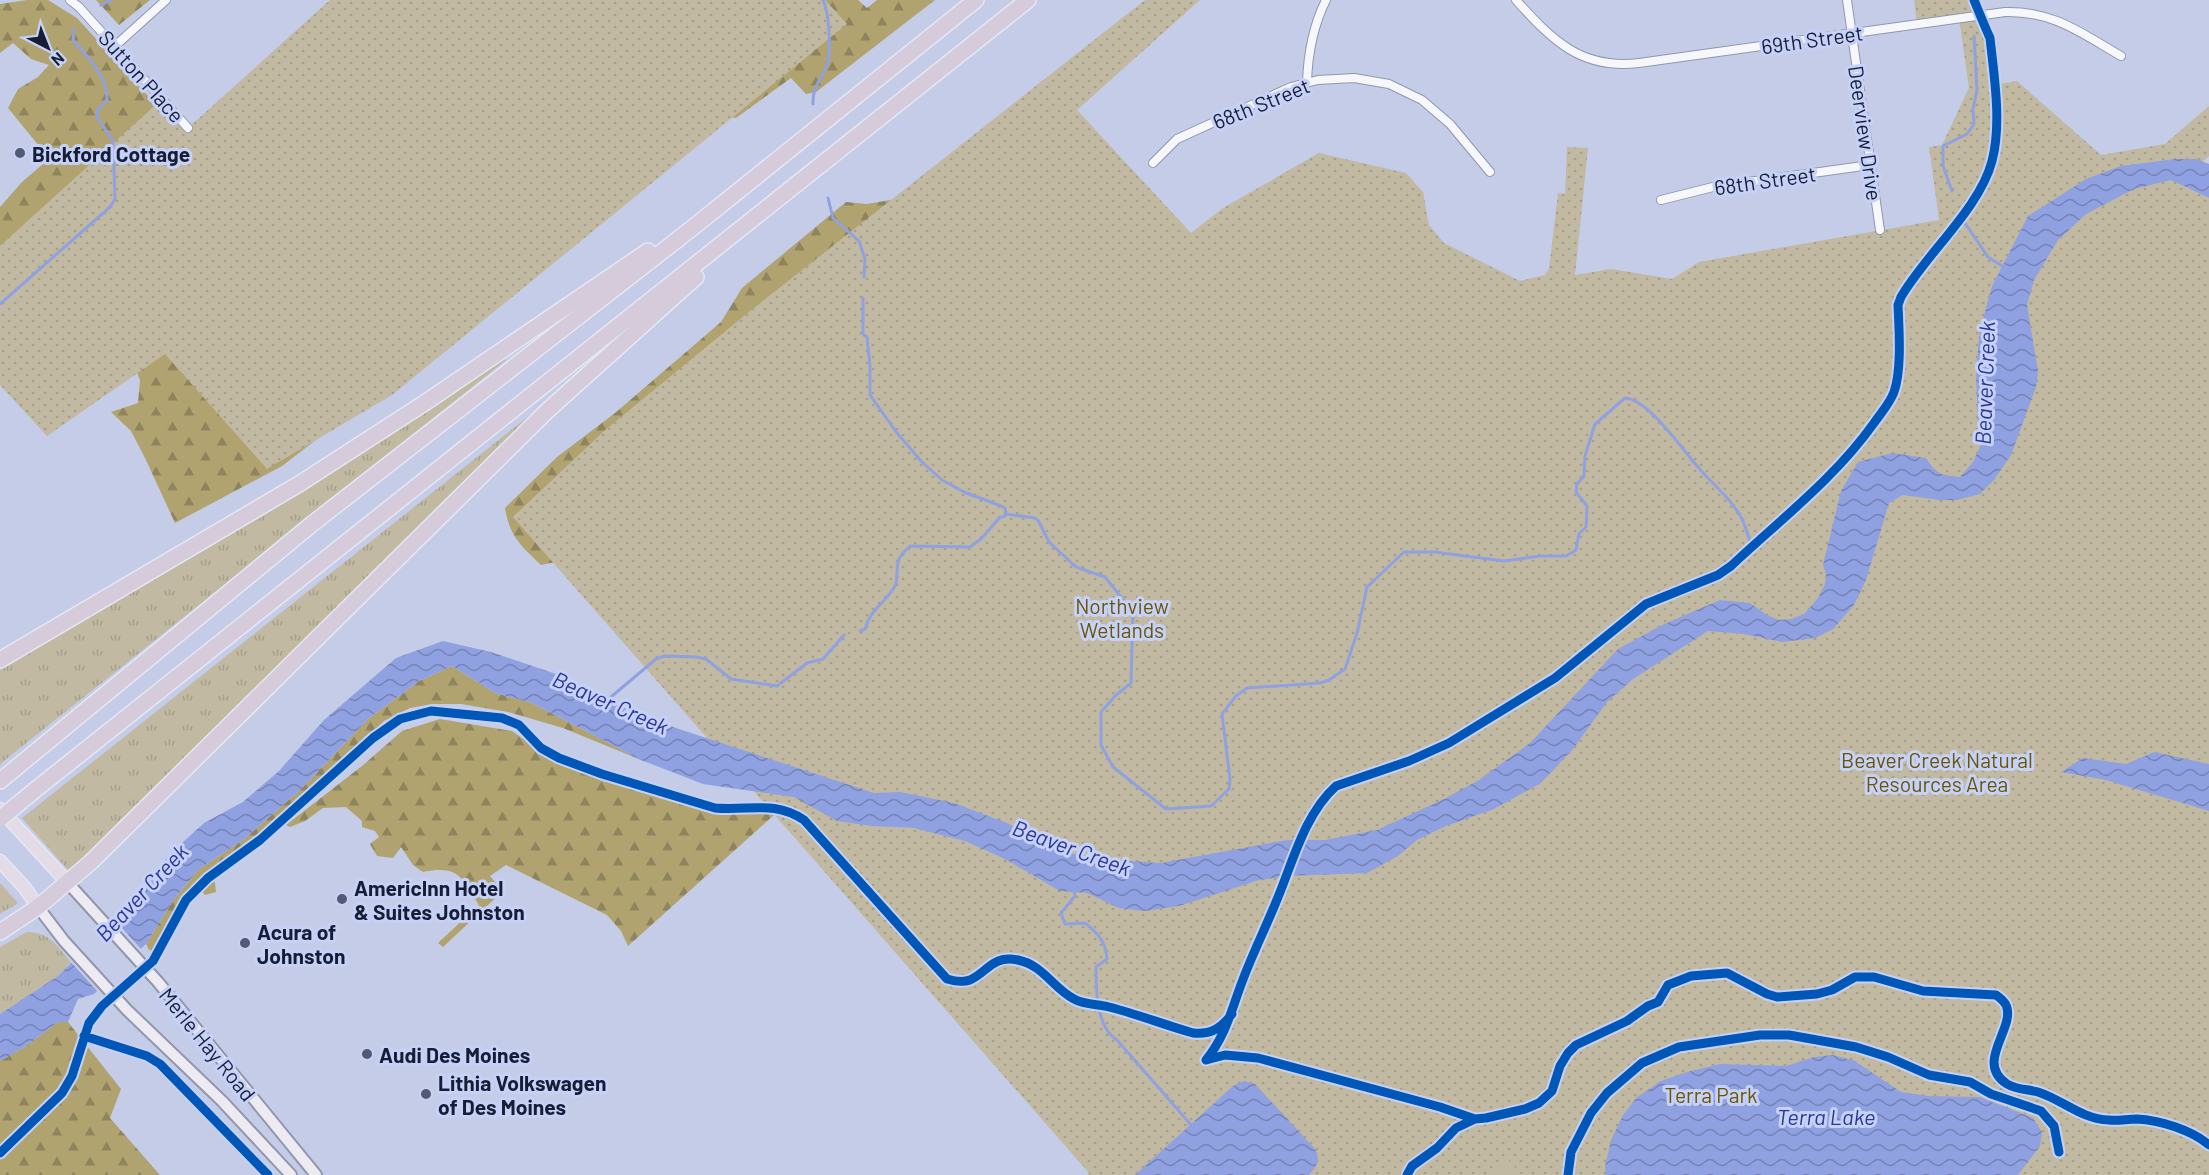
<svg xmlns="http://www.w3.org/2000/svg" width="2209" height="1175" font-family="Barlow,sans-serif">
<defs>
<pattern id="grass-tufts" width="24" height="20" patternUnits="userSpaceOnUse" patternTransform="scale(1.5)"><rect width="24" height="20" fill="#c1b9a1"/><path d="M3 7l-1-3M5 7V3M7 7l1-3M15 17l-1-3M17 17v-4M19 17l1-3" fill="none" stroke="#a59f8b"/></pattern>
<pattern id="forest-firs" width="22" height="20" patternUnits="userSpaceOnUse" patternTransform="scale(1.5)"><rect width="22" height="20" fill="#b0a370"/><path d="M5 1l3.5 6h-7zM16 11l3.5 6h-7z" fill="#8e845d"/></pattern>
<pattern id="park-dots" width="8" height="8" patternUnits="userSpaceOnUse" patternTransform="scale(1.5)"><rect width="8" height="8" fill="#c1b9a1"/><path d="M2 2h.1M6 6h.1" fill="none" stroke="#a59f8b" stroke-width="1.8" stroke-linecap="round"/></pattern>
<pattern id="water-waves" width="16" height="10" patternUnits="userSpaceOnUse" patternTransform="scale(1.5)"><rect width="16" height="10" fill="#90a1e1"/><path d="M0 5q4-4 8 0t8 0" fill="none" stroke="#7583b7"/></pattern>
</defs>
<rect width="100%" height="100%" fill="#c4cce7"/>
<path fill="url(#grass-tufts)" d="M503 357 506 360 0 764V670L276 508 366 451Z
M539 408 135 807 69 871 22 818Z
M0 883 18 903 0 914Z
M27 932C52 933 55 945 71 962L58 976 0 1014V947Z"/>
<path fill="url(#forest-firs)" d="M27 0H48L77 18 191 143 330 429 282 466 175 523 145 458 131 431 111 412 138 403 140 380 122 337 0 378V207L22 182 57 152 39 146 8 108 18 89 38 77 49 65 31 59 13 43 0 53V4Z
M96 0H150L119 25Z
M687 0H858L867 8 877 0H935L816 92 806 94 791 78 736 118 725 116Z
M902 198 565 560 541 565C520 545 510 537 505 508L557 457 615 413 721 322 742 288 846 202 867 204Z
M452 666 495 693 532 703 641 760 563 728 508 712 461 704H432L410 708 384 721 280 820 249 846 207 875 215 882 216 892 205 895 195 885 175 909 155 951 149 950 146 944 174 899 198 870 244 839 275 812 301 789 368 719 419 681Z
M440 719 512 731 550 757 596 775 658 795 713 810 740 814 768 812 774 815 628 946 621 931 607 915 506 865 490 876 503 891 443 947 438 943 479 905C461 877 459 865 423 872L413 865 401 847 393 858 377 856 370 844 379 837 375 831 362 827V821L346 807 323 808 305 821 290 827 286 825 362 766 402 731Z
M58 1022H68L121 1089 110 1118 160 1175H0V1061L26 1046Z"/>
<path fill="url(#park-dots)" d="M330 0H825L847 24 392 395 267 469 165 354 47 436 0 385V246L162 99 188 128Z
M1145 0H1200L1077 110 1191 233 1223 208 1319 153 1406 173 1423 192 1429 225 1444 243 1520 281 1545 275 1549 269 1558 193 1565 194 1567 147 1588 148 1575 275 1611 269 1672 279 1699 262 1939 220 1929 147 1942 145 1969 88 1959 18 1917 24 1914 0H1978L1980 15 1989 14 1999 84 2017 81 2101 155 2165 144 2209 106V156L2179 184 2209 198V1175H1088L1089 1173 513 517 604 431 750 311Z"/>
<path fill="#c1b9a1" d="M1506 1157 1522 1175H1486Z"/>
<path fill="url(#water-waves)" d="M2175 159H2196L2209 164V198L2171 180 2134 189 2086 214 2058 240 2034 280 2027 305 2038 371 2036 387 2011 455 1994 480 1980 494 1957 500H1940L1903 495 1889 503 1866 580 1854 605 1833 629 1815 638 1782 642 1744 634 1708 631 1633 679 1607 702 1573 749 1541 783 1494 809 1446 826 1417 840 1398 856 1367 873 1287 876 1259 880 1179 906 1144 911 1119 908 1087 893 1060 891 1005 859 965 841 914 828 872 826 837 821 794 797 703 784 641 760 532 703 495 693 452 666 419 681 368 719 301 789 275 812 244 839 198 870 174 899 146 944 94 994 78 999 68 1022H58L26 1046 0 1061V1014L58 976 114 920 133 907 169 855 204 823 243 802 279 771 324 720 396 658 443 641 491 652 562 676 622 707 676 728 874 793 900 792 954 803 1007 823 1068 853 1114 860 1161 863 1287 840H1325L1377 830 1444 799 1479 780 1530 743 1618 649 1662 625 1720 600 1750 603 1767 615 1779 620 1791 619 1804 614 1818 598 1825 584 1826 574 1823 565 1841 491 1858 462 1892 453 1926 458C1937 475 1941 475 1960 477L1973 462 1982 442 1978 427 1976 368 1980 330 1992 286 2028 216 2086 179 2121 166Z
M2154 752 2209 764V811L2106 780 2061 772 2083 758 2126 764Z
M1833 1055 1855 1061 1901 1092 1928 1096 1980 1097 2033 1118 2042 1132 2040 1146 2018 1175H1606L1605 1167 1611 1140 1623 1115 1637 1097 1661 1081 1687 1072 1720 1064 1786 1066 1814 1057Z
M1244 1081 1255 1084 1315 1149C1321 1160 1317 1166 1309 1175H1135L1233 1086Z"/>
<path fill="#c4cce7" d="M112 917 143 951 99 993 69 960Z"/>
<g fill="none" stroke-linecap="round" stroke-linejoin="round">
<path stroke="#90a1e1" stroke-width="3" d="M101 5 111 0
M813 104C812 84 824 78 828 61 831 47 829 12 823 0
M1952 191 1943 166V146L1967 134 1974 124 1973 109 1977 90 1974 36
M828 198 833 218 859 241 865 259 864 277
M1965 223 1988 257 2005 268
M863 298V334L867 337 870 367V395L897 433 921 461 942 480 964 492 1001 506 1005 508 1006 514
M0 304 110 207 115 199 113 141 97 117 98 109 107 100C108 77 88 57 73 40L74 29
M860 631 865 629C869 611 886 602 895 586 899 577 895 565 900 557 902 553 907 549 910 546L970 547 982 538 1000 517H1004L1006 514 1035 518 1038 520 1049 542 1076 567 1105 577 1133 612 1131 683 1115 696 1101 712V745L1113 767 1166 809 1211 806 1229 789 1230 779 1222 714 1236 696 1247 688 1320 683 1329 680 1345 669 1357 633 1367 587 1404 552H1434L1504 561 1540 556H1566L1576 550 1579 534 1586 527 1587 506 1576 492 1577 484 1584 476 1585 456 1595 424 1625 398C1648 399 1682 449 1697 466 1712 484 1731 498 1742 519 1746 527 1748 536 1751 545
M605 702 656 659 665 656 696 657 706 659 731 679 777 686 807 663 823 659 844 635
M1074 889 1075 896 1061 913 1065 924 1085 923C1098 933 1106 942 1107 959L1096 967C1096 988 1096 1028 1117 1040L1192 1126"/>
<g stroke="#9097ad" stroke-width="10">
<path id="street" d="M70 0 79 7 188 128
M1516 0C1552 40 1581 70 1639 63L2005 12C2054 11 2081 33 2121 56
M1847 0 1880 230
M115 46 166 0
M1307 82C1308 53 1313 26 1326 0
M1153 163 1177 139 1291 87 1318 80 1354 78 1389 84 1422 100 1450 124 1490 172
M1661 200 1713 187 1870 165"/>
</g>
<g stroke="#9097ad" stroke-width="14">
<path id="secondary" d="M68 883 158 982 316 1175
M38 907 64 941 127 1010 222 1101 291 1175"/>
</g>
<g stroke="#e4e8f4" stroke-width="15">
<path id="primary" d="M0 809 68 883
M0 861 25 888 38 907"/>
</g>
<g stroke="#e4e8f4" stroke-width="18">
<path id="highway" d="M0 660 299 484 426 402 648 251
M0 781 312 524 691 229 976 0
M35 790 1028 0
M0 932 38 907 91 862 547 411 696 277"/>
</g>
<use href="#street" stroke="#f6f7fb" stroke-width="8"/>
<use href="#secondary" stroke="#edeaf1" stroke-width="10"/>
<use href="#primary" stroke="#e3dce7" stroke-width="12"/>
<use href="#highway" stroke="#d6cbda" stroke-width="15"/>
<g stroke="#e4e8f4" stroke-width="18" stroke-linecap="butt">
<path id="highway-bridge" d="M0 819 35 790"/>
</g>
<use href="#highway-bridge" stroke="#d6cbda" stroke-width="15"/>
<g stroke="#c6d1f8" stroke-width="13">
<path id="cycleway" d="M84 1036 147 1056 160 1064 268 1175
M1206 1060C1226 1035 1231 1011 1242 982 1252 955 1265 929 1276 902 1293 862 1304 815 1336 786L1409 761 1449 743 1555 678 1646 604 1718 575 1731 566C1780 520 1835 478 1874 423 1881 413 1890 403 1894 392 1902 369 1899 329 1898 305L1901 297C1926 254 1980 208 1992 161 2002 123 1994 76 1990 38 1984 25 1979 12 1974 0
M1206 1060 1225 1055 1258 1058 1440 1107 1475 1119 1486 1118 1525 1109 1539 1103 1552 1091 1560 1066 1568 1053 1576 1045 1627 1021 1648 1006 1658 1002 1668 985 1691 976 1727 973 1767 994 1777 997 1817 994 1832 990 1855 977H1874L1923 991 1996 995C2000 998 2006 1002 2007 1008 2013 1031 1975 1063 2007 1084 2017 1090 2027 1089 2038 1092 2063 1100 2081 1119 2109 1120 2118 1121 2127 1119 2137 1119 2159 1120 2192 1130 2209 1145
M0 1153 62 1093 72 1076 89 1023 102 1006 153 961 186 900 208 878 260 840 373 738 400 719 431 711 502 718 519 725 541 748 559 758 602 774 715 808C749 811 774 800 804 820L947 979C954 981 962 983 970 980 989 971 992 955 1018 960 1043 965 1053 988 1074 999 1085 1005 1097 1004 1109 1007 1137 1014 1165 1025 1193 1033 1211 1035 1221 1028 1232 1014
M1407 1175 1412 1166 1437 1148 1456 1128 1475 1119
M1568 1175 1571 1152 1591 1113 1607 1093 1642 1063 1679 1047 1760 1035H1789L1856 1047 1888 1057 1929 1075 1970 1082 1991 1094 2041 1111 2054 1126 2059 1152"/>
</g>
<use href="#cycleway" stroke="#0057b8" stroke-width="9"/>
</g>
<g fill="#545a73" stroke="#c6d1f8" stroke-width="2">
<circle cx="20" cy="153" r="6"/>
<circle cx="342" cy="899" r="6"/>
<circle cx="245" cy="943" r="6"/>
<circle cx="367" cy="1054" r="6"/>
<circle cx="426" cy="1094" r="6"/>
</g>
<g text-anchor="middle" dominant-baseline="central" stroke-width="6" stroke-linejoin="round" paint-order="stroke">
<g font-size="21" fill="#171d34" stroke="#c6d1f8">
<text transform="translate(1812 39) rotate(-8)">69th Street</text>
<text transform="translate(142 76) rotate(48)">Sutton Place</text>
<text transform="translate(1261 103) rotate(-22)">68th Street</text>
<text transform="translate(1866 133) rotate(82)">Deerview Drive</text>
<text transform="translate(1765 180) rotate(-8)">68th Street</text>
<text transform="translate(208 1044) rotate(51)">Merle Hay Road</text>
</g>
<g font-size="21" font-weight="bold" fill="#171d34" stroke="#c6d1f8" text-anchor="start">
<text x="32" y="153">Bickford Cottage</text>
<text x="354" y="887">AmericInn Hotel<tspan x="354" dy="24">&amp; Suites Johnston</tspan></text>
<text x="257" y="931">Acura of<tspan x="257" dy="24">Johnston</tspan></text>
<text x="379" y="1054">Audi Des Moines</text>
<text x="438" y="1082">Lithia Volkswagen<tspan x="438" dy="24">of Des Moines</tspan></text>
</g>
<g font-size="21" fill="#6a5505" stroke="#c6d1f8">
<text x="1122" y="605">Northview<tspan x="1122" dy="24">Wetlands</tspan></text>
<text x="1937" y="759">Beaver Creek Natural<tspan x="1937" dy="24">Resources Area</tspan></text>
<text x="1711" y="1094">Terra Park</text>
</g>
<g font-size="22" font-style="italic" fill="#2b3794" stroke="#c6d1f8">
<text transform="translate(1984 383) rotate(-88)">Beaver Creek</text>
<text transform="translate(611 702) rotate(24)">Beaver Creek</text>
<text transform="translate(1072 847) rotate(20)">Beaver Creek</text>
<text transform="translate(141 892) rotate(-47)">Beaver Creek</text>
<text x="1826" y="1116">Terra Lake</text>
</g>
</g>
<g transform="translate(48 48) rotate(138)" stroke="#c6d1f8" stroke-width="4.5" paint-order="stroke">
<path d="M0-4.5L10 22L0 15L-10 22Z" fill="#171d34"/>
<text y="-9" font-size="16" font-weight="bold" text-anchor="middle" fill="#171d34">N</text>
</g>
</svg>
